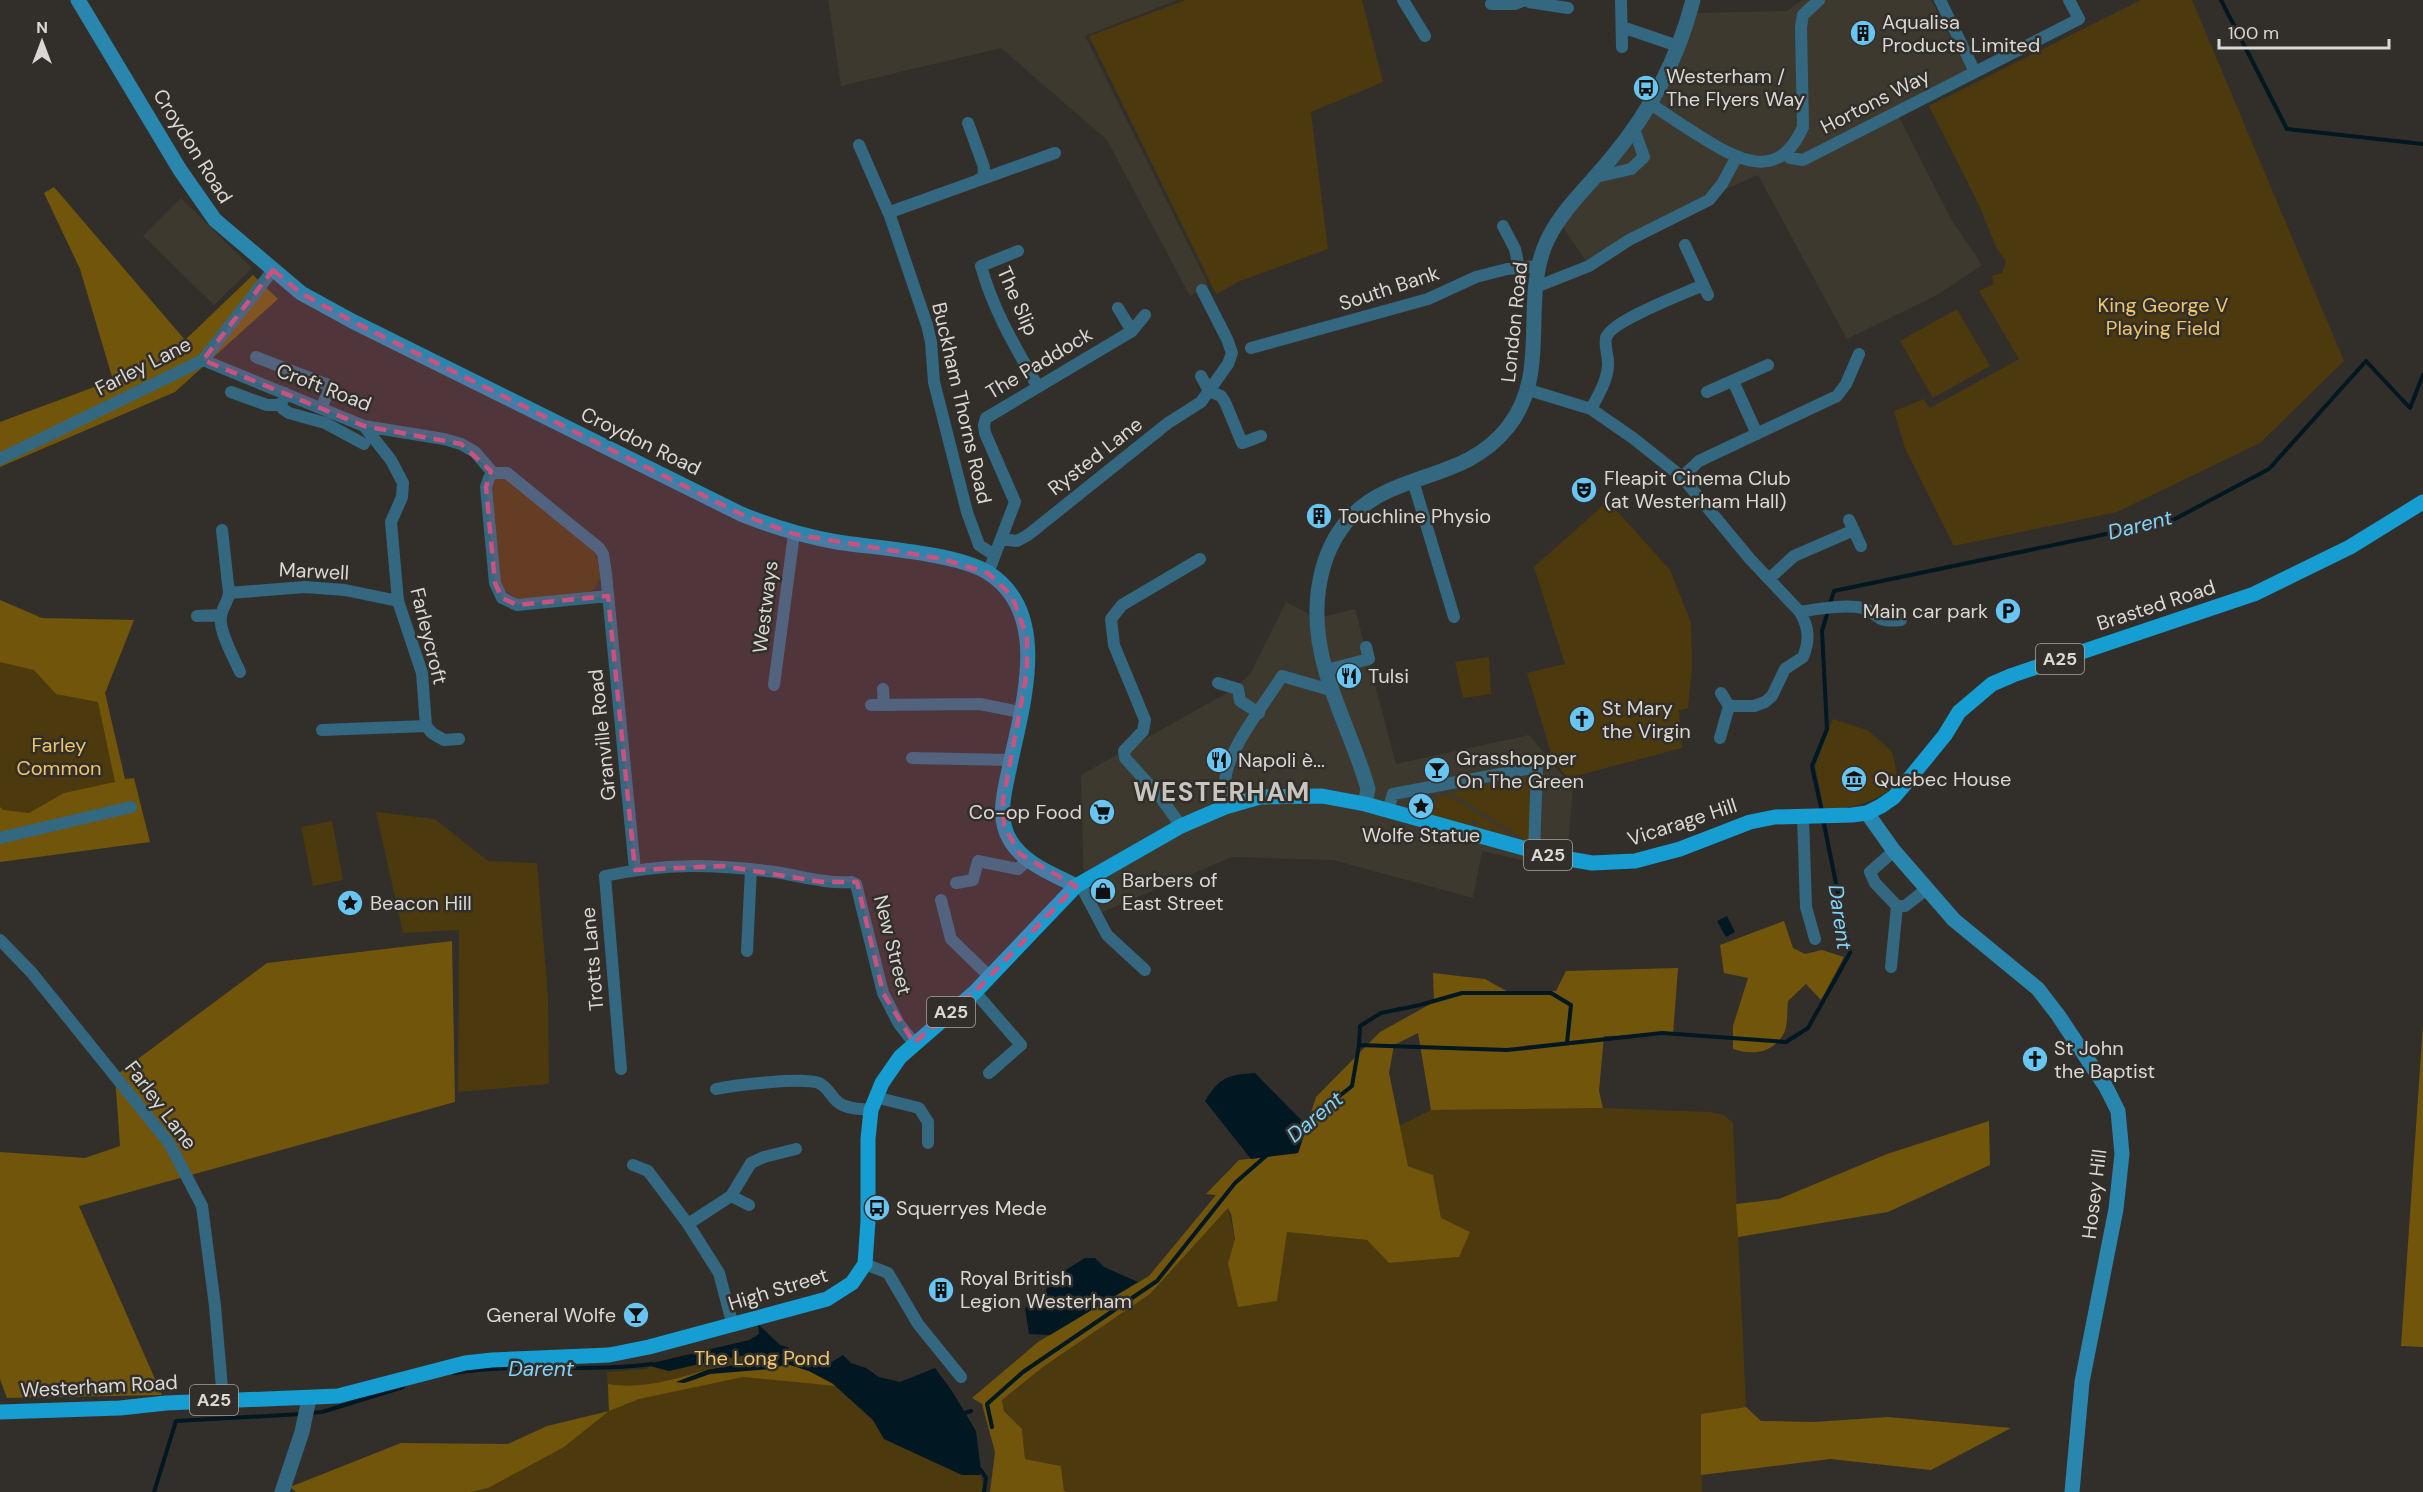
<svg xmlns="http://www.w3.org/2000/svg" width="2423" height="1492" font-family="'DM Sans',sans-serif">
<rect width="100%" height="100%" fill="#322f2a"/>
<path fill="#3e392e" d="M828 0H1177L1085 36 1209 286 1190 296 1107 140 1001 48 841 86Z
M1802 0H1931L1970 75 1898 115 1951 219 1982 265 1937 295 1847 339 1758 175 1726 189 1589 266 1559 221 1651 104 1689 13 1787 11Z
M181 198 252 268 214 305 143 236Z
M1286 602 1313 616H1326L1355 609 1396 764 1529 735 1573 788 1566 870 1482 851 1473 898 1333 860 1232 857 1098 914 1084 890 1081 775 1225 694 1239 684 1250 674Z"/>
<path fill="#4c390e" d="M1186 0H1362L1383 82 1311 112 1328 249 1240 281 1216 294 1089 36Z
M2141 0H2192L2344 361 2260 443 2117 512 1954 546 1905 448 1894 411 1924 399 1930 408 2019 359 1979 291 1994 284 1992 276 2002 273 2006 261 1997 249 1979 205 1929 106Z
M1957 309 1990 366 1933 398 1900 341Z
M498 478 506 479 595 552 601 576 594 589 585 594 519 599 502 589 499 581 492 483Z
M1608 501 1670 570 1691 623 1692 666 1688 708 1679 710 1682 748 1568 778 1553 760 1527 673 1565 664 1534 567Z
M0 625 126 641 105 693 125 780 0 832Z
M1489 657 1491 694 1463 698 1455 662Z
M1833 719 1867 730 1892 751 1899 784C1869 804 1860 807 1824 809L1815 766Z
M1522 776 1529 777 1530 781V839L1525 840 1452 793Z
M1448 795 1514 837 1475 826 1477 821 1472 819 1470 825 1427 815 1428 804H1434L1438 799 1437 796Z
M376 812 435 819 488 861 537 863 548 997 549 1084 458 1092 459 930 403 933Z
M332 821 343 880 313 886 301 827Z
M1603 1108 1710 1112 1724 1115 1733 1123 1746 1407 1701 1414 1702 1492H1067L1064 1491 1061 1466 1025 1459 1022 1429 1004 1411 1002 1400 1043 1367 1150 1294 1228 1208 1235 1239 1228 1263 1277 1301 1287 1232 1367 1240 1389 1263 1459 1257 1441 1218 1433 1175 1408 1166 1399 1126 1431 1110Z
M758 1324 780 1345 788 1347 802 1361 827 1365 836 1386 873 1420 884 1439 962 1475H980L984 1487 983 1492H471L488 1488 609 1411 607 1372 647 1369 652 1363 749 1340 759 1334Z"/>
<path fill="#71550b" d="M54 187 185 340 253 275 278 299 175 392 0 467V422L113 380 80 269 44 193Z
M0 600 42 618 134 620 105 693 125 779 134 778 150 842 0 862V807L3 810 29 813 64 793 115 782 98 702 56 694 34 670 0 662Z
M1784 921 1793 948 1805 954 1822 950 1844 957 1821 1000 1806 984 1788 1001C1787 1011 1788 1027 1783 1035 1771 1054 1752 1055 1733 1049V1026L1748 978 1724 973 1720 945Z
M452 941 455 1102 79 1206 162 1395 7 1398 0 1379V1152L85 1158 120 1146 115 1076 267 963Z
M1678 968 1673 1035 1604 1036 1599 1091 1603 1108 1431 1110 1418 1033 1394 1045 1389 1073 1408 1166 1433 1175 1441 1218 1470 1232 1459 1257 1389 1263 1367 1240 1287 1232 1277 1301 1238 1307 1228 1263 1235 1239 1231 1214 1228 1208 1150 1294 1043 1367 1002 1400 1004 1411 1022 1429 1025 1459 1061 1466 1064 1491 1067 1492H990L995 1452 982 1404 972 1398 1038 1342 1149 1276 1216 1195 1206 1194 1239 1160 1298 1153 1316 1097 1380 1032 1434 1002 1433 973 1485 979 1512 994 1556 991 1566 971Z
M2423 1024V1347L2401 1346Z
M1989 1121 1990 1165 1888 1212 1738 1237 1736 1204 1779 1199 1887 1154Z
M787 1364 809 1371 836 1386 743 1377 639 1399 609 1411 564 1447 488 1488 471 1492H296L290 1487 401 1443 508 1444 547 1426 609 1411 608 1384C643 1390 673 1379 707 1370L678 1382C689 1384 699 1377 710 1374 736 1369 762 1372 787 1364Z
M1746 1407 1761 1421 1814 1422 1888 1417 2011 1428 1931 1470 1830 1459 1701 1475V1414Z"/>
<path fill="#011722" d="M1727 916 1735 932 1726 937 1717 921Z
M1255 1073 1307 1126 1298 1153 1251 1159 1205 1101C1220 1077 1227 1075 1255 1073Z
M1085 1258H1095L1104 1267 1138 1282 1050 1335 1029 1334 1025 1308 1045 1295 1050 1276 1064 1271Z
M758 1324 780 1345 788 1347 802 1361 827 1365 843 1355 851 1363 866 1368 879 1377 900 1382 935 1368 952 1391 976 1431 981 1470 980 1475H962L884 1439 873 1420 832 1383 809 1371 787 1364 771 1369 710 1374 684 1383 676 1382 707 1370 761 1360 766 1357 761 1353 722 1359 669 1371 650 1366 652 1363 749 1340 759 1334Z"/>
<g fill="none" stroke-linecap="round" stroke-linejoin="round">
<path stroke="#011722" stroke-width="4" d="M2221 0 2287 129 2423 144
M1830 604 1834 591 2173 520 2269 469 2366 361 2410 408 2423 375
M1822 812 1812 766 1827 729 1822 631 1828 611
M1359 1045 1360 1026 1381 1013 1420 1005 1462 993H1551L1571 1005 1567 1043
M1300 1127 1352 1086 1359 1045 1507 1050 1662 1033 1786 1042 1808 1028 1850 953 1823 819
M454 1373C519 1362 586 1373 652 1364
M309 1413 322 1412 403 1387
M962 1414 971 1411
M992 1427 987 1404 1023 1372 1157 1281 1235 1183 1267 1155
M981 1470 986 1478 984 1492
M154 1492 176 1421 302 1414"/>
<path stroke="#346880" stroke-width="12" d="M1403 0 1425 36
M1527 0 1529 2 1568 8
M1621 0 1622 47
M1940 0 1975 72
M1491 4H1515L1525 0
M1622 27 1678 46
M1651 104C1667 115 1682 125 1698 135 1736 159 1778 184 1803 127L1801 27 1803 15 1819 0
M968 123 984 167 983 177 978 180
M859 145 890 216
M1785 153 1790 158 1803 160 2079 19 2069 0
M1596 177 1631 169 1644 157 1634 129
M1503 226 1515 249 1519 268
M1685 245 1708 295
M1018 251 981 266C993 310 1016 348 1038 387
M1536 287 1589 266 1629 240 1709 200 1722 184 1736 158
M1118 308 1132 331
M1251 348 1428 299 1476 277 1507 269 1538 266
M256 357 331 386 321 408
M203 360 364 426 444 439 461 444 475 452 493 473
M1201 376 1209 391 1221 396 1225 402 1242 443 1261 436
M1733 381 1757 434
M1529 390 1591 409 1633 438 1682 477 1750 559 1800 612C1809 628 1810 640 1803 657L1785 669 1772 696 1765 702 1754 706H1729
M231 392 267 405H281
M1707 392 1768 365
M285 393 281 405 283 409 289 413 325 423 364 444
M1591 409C1598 396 1607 381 1608 366 1609 357 1604 347 1606 338 1610 321 1686 293 1703 285
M364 426 391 460 403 483 402 497 391 522 398 601 422 673 426 726 432 733 444 740 459 739
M0 459 203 360 273 270
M1682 477 1699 461 1837 396 1846 384 1859 354
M1413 481 1454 617
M1849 520 1861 546
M222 530 229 593
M1001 539 1017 541 1028 535 1168 423 1201 402 1228 364 1232 353 1227 339 1202 290
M994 555 979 545 967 512 934 382 931 342 927 325 890 216 893 211 1055 153
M988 573 1015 502 985 433 984 425 986 418 1132 331 1145 315
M1770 578 1794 556 1854 530
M608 596 517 605 502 598 495 583 486 487 489 478 493 473H507L599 548 603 554 606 574 635 870
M1800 612C1815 609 1848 604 1862 608 1882 614 1872 623 1901 620
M197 616 221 615
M1326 670 1369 659 1366 647
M240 672C234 658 218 630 221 616 222 607 228 603 229 593L305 587 345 590 398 601
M1218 683 1238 689 1240 701 1259 713
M774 685 794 534
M883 689 884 705
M871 705 980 704 1020 712
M322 730 426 726
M1720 738 1729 706 1721 693
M912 758 1011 760
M1229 806C1227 799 1225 791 1225 783 1226 750 1265 704 1282 676L1327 689 1331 687
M1388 810 1393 794 1537 767 1534 852
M1803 817 1806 907 1815 939
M1181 826 1161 798 1125 758 1124 751 1143 731 1145 720 1114 645 1111 619 1122 605 1200 559
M0 838 131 807
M1894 851 1870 872 1875 883 1897 906H1905L1928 888
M956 883 973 880 978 861 1018 869 1028 860
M1080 884 1107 935 1145 970
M941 900 951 939 989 976
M0 940 32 973 169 1143 202 1206 215 1306 223 1400
M747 951 751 869
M1891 967 1897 906
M975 992 1021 1045 989 1073
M621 1069 605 876C666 863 713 864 775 872 801 876 825 884 852 882L856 884 883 993 899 1024 914 1043
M716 1089C735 1085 803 1077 819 1083 828 1087 831 1097 839 1103 847 1109 861 1109 871 1110
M875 1097 919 1108 928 1122V1143
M633 1165 648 1171 688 1224 719 1273 733 1326
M731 1196 749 1205
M688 1224 731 1196 751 1163 764 1157 796 1149
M865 1264 888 1273 918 1324 961 1377"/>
<path stroke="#346880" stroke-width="15" d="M1365 804 1368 789C1357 750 1338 712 1326 672 1306 604 1317 523 1388 491 1432 471 1476 468 1508 427 1550 374 1522 307 1544 248 1557 213 1590 185 1613 156 1651 110 1678 58 1693 0
M282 1492 302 1432 309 1399"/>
<path stroke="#2b86ae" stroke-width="15" d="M78 0 180 170 215 220 301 293 352 321 741 514C773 527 803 536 837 542 876 548 955 553 987 572 1054 613 1021 709 1009 770 1004 793 997 818 1010 840 1024 864 1053 874 1076 886
M1867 813 1894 851 1954 920 2038 989 2058 1015 2106 1087 2118 1111 2122 1154 2116 1209 2082 1382 2072 1492"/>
<path stroke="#169dd1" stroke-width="15" d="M0 1412 120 1408 166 1403 338 1396 465 1363 492 1360 609 1355 649 1347 827 1299 852 1283 865 1264 868 1221V1139L871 1110 882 1083 900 1057 975 992 1076 886 1181 826 1225 807 1260 797 1322 796 1365 804 1552 856 1592 863 1635 861 1680 849 1750 822 1775 817 1852 815 1867 813 1881 806 1894 797 1905 784 1945 735 1959 712 1992 684 2013 675 2254 594 2350 547 2423 502"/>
</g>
<path fill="#c9527f" fill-opacity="0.2" stroke="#c9527f" stroke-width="4.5" stroke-dasharray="12 8" stroke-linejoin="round" d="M273 270 301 293 352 321 741 514 794 534 943 559 988 573 1012 596 1027 637V672L1003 801 1004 826 1020 854 1076 886 975 992 914 1043 883 993 857 882H822L723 866 635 870 608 596 517 605 502 598 495 583 486 487 491 471 461 444 364 426 203 360Z"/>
<defs>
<g id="building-disc" transform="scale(1.35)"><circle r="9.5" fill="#68c4f0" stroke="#322f2a"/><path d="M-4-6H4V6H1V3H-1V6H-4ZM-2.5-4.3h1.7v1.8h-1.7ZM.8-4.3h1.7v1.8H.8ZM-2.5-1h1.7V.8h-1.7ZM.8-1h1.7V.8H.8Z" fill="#111"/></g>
<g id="bus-disc" transform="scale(1.35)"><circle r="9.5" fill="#68c4f0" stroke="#322f2a"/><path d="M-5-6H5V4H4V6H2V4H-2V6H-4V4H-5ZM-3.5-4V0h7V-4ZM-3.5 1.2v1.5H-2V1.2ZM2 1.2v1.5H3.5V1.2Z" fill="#111"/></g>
<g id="theatre-disc" transform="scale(1.35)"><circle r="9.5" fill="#68c4f0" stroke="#322f2a"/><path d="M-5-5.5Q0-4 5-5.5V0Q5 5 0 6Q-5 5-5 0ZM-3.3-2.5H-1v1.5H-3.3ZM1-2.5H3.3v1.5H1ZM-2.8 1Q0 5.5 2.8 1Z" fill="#111"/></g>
<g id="parking-disc" transform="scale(1.35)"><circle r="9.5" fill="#68c4f0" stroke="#322f2a"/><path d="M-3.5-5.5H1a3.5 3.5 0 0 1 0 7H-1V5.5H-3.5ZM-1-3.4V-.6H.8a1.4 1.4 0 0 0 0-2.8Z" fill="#111"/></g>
<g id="restaurant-disc" transform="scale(1.35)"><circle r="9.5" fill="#68c4f0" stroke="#322f2a"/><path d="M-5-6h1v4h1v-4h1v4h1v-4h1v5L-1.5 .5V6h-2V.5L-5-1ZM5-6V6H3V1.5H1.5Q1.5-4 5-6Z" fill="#111"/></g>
<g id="church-disc" transform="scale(1.35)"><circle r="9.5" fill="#68c4f0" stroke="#322f2a"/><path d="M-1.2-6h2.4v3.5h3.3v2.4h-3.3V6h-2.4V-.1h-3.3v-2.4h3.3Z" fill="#111"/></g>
<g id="bar-disc" transform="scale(1.35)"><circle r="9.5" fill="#68c4f0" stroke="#322f2a"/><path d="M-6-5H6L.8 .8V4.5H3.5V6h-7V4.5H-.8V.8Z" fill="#111"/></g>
<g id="museum-disc" transform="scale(1.35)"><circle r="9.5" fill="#68c4f0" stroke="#322f2a"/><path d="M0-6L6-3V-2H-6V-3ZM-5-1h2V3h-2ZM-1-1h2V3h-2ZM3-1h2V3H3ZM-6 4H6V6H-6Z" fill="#111"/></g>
<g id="sight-disc" transform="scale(1.35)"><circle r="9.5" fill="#68c4f0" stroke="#322f2a"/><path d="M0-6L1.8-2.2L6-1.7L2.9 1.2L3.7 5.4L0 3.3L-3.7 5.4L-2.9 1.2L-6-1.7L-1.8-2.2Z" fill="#111"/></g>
<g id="supermarket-disc" transform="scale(1.35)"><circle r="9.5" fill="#68c4f0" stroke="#322f2a"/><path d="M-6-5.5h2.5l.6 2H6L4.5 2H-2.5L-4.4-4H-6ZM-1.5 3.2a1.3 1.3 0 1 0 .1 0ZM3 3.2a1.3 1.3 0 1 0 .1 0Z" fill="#111"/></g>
<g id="shop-disc" transform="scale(1.35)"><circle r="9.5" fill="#68c4f0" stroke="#322f2a"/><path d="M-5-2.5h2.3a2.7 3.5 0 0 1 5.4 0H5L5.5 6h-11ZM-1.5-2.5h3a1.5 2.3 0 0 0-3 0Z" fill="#111"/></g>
</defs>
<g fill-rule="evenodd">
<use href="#building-disc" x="1863" y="33"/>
<use href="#bus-disc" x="1646" y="88"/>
<use href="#theatre-disc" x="1584" y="490"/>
<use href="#building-disc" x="1319" y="516"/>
<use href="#parking-disc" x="2008" y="611"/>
<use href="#restaurant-disc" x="1349" y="676"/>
<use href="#church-disc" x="1582" y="719"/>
<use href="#restaurant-disc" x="1219" y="760"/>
<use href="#bar-disc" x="1437" y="770"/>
<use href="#museum-disc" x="1854" y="779"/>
<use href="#sight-disc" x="1421" y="806"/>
<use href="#supermarket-disc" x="1102" y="812"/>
<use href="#shop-disc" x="1103" y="891"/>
<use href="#sight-disc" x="350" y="903"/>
<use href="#church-disc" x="2035" y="1059"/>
<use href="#bus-disc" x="877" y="1208"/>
<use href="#building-disc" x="941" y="1290"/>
<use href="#bar-disc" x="636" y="1315"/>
</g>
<g text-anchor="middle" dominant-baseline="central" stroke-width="5" stroke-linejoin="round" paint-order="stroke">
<g fill="#322f2a" stroke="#a7a5a1" stroke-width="1.5">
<rect x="2036" y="644" width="48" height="30" rx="4.5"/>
<rect x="1524" y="840" width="48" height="30" rx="4.5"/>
<rect x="927" y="997" width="48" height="30" rx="4.5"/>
<rect x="190" y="1385" width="48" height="30" rx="4.5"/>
</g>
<g font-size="18" font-weight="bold" fill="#d9d8d4">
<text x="2060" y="659">A25</text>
<text x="1548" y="855">A25</text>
<text x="951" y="1012">A25</text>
<text x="214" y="1400">A25</text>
</g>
<g font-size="20" fill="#d9d8d4" stroke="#322f2a" text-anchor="start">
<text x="1882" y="22">Aqualisa<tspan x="1882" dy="23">Products Limited</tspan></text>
<text x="1666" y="76">Westerham /<tspan x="1666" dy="23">The Flyers Way</tspan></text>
<text x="1604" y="478">Fleapit Cinema Club<tspan x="1604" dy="23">(at Westerham Hall)</tspan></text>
<text x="1338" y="516">Touchline Physio</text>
<text x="1988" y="611" text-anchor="end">Main car park</text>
<text x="1368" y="676">Tulsi</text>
<text x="1602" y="708">St Mary<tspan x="1602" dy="23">the Virgin</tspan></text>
<text x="1456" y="758">Grasshopper<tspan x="1456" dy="23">On The Green</tspan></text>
<text x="1238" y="760">Napoli è...</text>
<text x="1874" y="779">Quebec House</text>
<text x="1082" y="812" text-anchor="end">Co-op Food</text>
<text x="1421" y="835" text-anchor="middle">Wolfe Statue</text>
<text x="1122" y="880">Barbers of<tspan x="1122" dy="23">East Street</tspan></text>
<text x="370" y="903">Beacon Hill</text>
<text x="2054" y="1048">St John<tspan x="2054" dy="23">the Baptist</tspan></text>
<text x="896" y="1208">Squerryes Mede</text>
<text x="960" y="1278">Royal British<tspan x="960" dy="23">Legion Westerham</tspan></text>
<text x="616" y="1315" text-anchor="end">General Wolfe</text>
</g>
<g font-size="20" fill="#d9d8d4" stroke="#322f2a">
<text transform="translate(1875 101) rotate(-27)">Hortons Way</text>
<text transform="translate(193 146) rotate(58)">Croydon Road</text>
<text transform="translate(1389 288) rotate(-18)">South Bank</text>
<text transform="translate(1018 301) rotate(66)">The Slip</text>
<text transform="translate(1514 322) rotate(-84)">London Road</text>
<text transform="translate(1039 363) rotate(-31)">The Paddock</text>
<text transform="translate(143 366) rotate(-27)">Farley Lane</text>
<text transform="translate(324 387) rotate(21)">Croft Road</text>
<text transform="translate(962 403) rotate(77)">Buckham Thorns Road</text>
<text transform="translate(641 441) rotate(26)">Croydon Road</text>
<text transform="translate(1095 456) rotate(-38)">Rysted Lane</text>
<text transform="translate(314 571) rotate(3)">Marwell</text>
<text transform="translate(2156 605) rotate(-18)">Brasted Road</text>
<text transform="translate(765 607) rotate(-83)">Westways</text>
<text transform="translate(429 636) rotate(76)">Farleycroft</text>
<text transform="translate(602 735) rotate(-96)">Granville Road</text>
<text transform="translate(1682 822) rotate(-18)">Vicarage Hill</text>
<text transform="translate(893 945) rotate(76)">New Street</text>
<text transform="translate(592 959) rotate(-95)">Trotts Lane</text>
<text transform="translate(161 1105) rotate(53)">Farley Lane</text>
<text transform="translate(2094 1194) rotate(-83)">Hosey Hill</text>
<text transform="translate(778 1289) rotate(-17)">High Street</text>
<text transform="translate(99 1386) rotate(-3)">Westerham Road</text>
</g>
<g font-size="20" fill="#f0c569" stroke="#322f2a">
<text x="2163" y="305">King George V<tspan x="2163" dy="23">Playing Field</tspan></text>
<text x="59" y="745">Farley<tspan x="59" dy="23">Common</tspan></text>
<text x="762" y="1358">The Long Pond</text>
</g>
<g font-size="21" font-style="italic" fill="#82d3fb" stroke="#322f2a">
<text transform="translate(2140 525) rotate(-14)">Darent</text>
<text transform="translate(1840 917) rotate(82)">Darent</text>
<text transform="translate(1315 1117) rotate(-40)">Darent</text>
<text x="541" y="1369">Darent</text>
</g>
<g font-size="26" font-weight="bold" letter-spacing="1.5" fill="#c8c5bf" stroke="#322f2a">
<text x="1222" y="792">WESTERHAM</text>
</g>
</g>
<g transform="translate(42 42)" stroke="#322f2a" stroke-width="4.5" paint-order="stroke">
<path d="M0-4.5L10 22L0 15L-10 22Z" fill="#d9d8d4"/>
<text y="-9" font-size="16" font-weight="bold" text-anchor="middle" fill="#d9d8d4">N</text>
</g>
<path d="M2219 39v9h170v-9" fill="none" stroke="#d9d8d4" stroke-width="3"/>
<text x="2228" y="39" font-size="18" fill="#d9d8d4" stroke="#322f2a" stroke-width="4.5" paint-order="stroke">100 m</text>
</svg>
